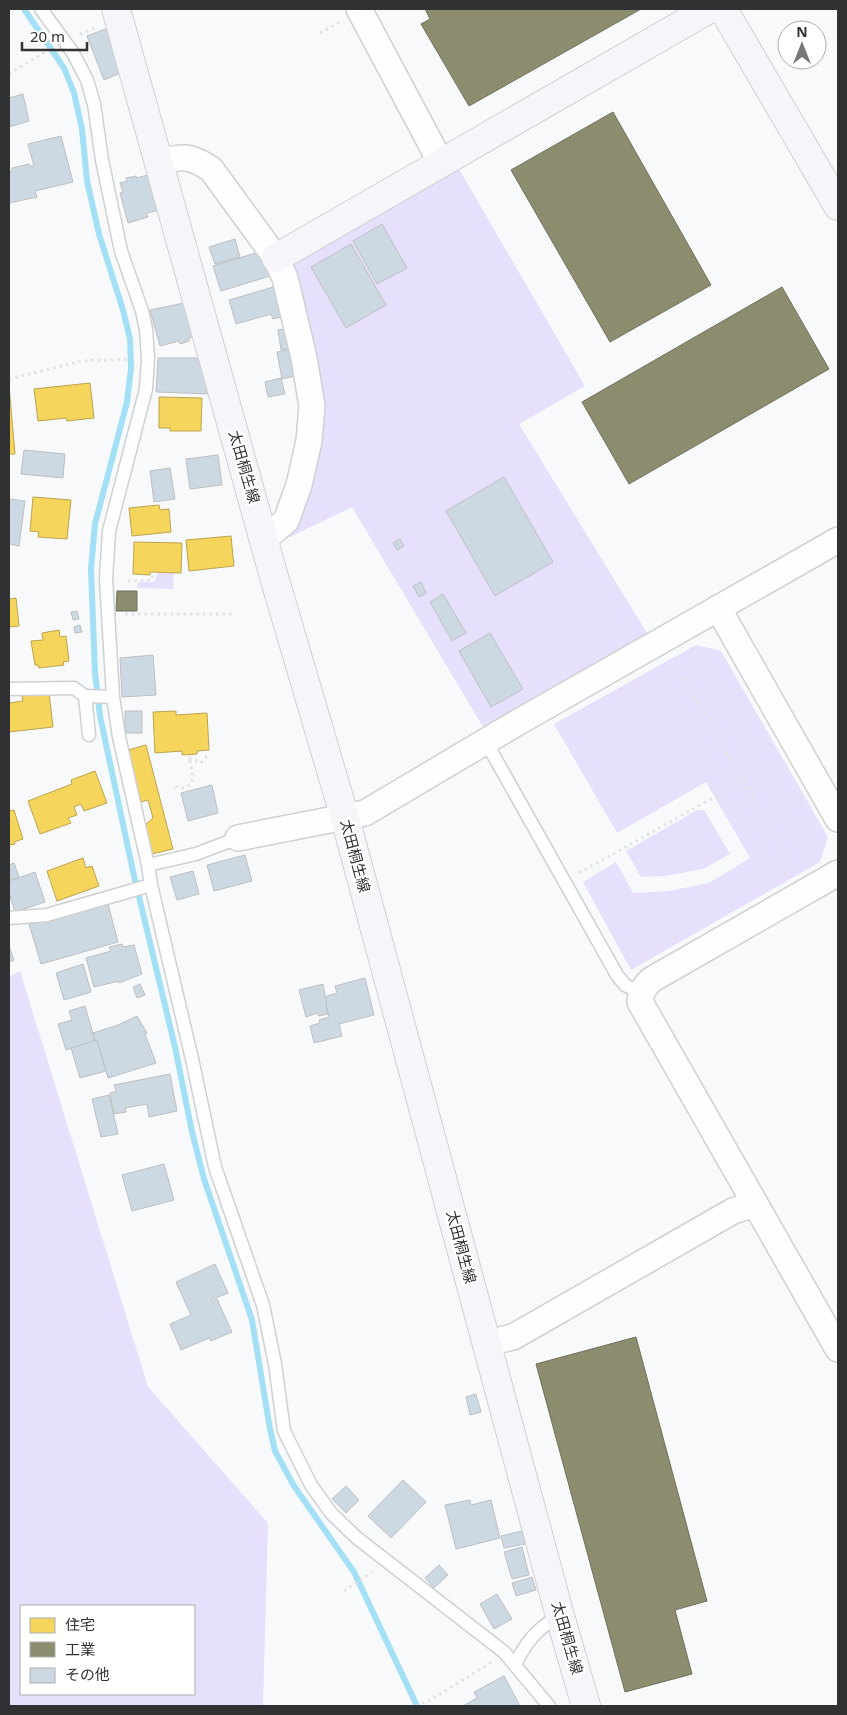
<svg xmlns="http://www.w3.org/2000/svg" width="847" height="1715" viewBox="0 0 847 1715" font-family="'Noto Sans','Noto Sans JP',sans-serif">
<rect width="100%" height="100%" fill="#f7f9fb"/>
<g fill="#e6e0fd" fill-rule="evenodd">
<path d="M459,169L585,386L519,424L650,638L486,732L352,507L290,537L288,532L313,468L290,271L299,258Z"/>
<path d="M157,573H174L173,589L137,588L138,582H154Z"/>
<path d="M696,645L721,651L828,837L820,862L631,970L583,882L616,862L633,893L669,891L709,883L750,858L706,782L617,833L554,724Z"/>
<path d="M697,810H704L730,854L703,869L665,876L641,877L626,851Z"/>
<path d="M20,971L148,1387L268,1523L263,1706H9V977ZM194,1606V1694H21V1606Z"/>
</g>
<g fill="#f6d55c" stroke="#bba44f">
<path d="M90,383L94,418L67,421L66,418L38,421L34,389Z"/>
<path d="M9,385L15,454H9Z"/>
<path d="M159,397L202,398L201,431H170V428H159Z"/>
<path d="M33,497L71,500L67,539L38,537L39,532L30,531Z"/>
<path d="M159,505L160,510L169,509L171,532L132,536L129,508Z"/>
<path d="M231,536L234,566L189,571L186,540Z"/>
<path d="M134,542L182,543L181,573L150,572V575L133,574Z"/>
<path d="M16,598L19,626L9,627V599Z"/>
<path d="M59,630L60,637L66,636L69,661L63,662L64,665L39,668L38,665H35L31,641L43,640L42,633Z"/>
<path d="M49,693L53,727L9,732V703L23,701L22,696Z"/>
<path d="M176,711V715L207,713L209,750L197,751V754L182,755V751L155,753L153,712Z"/>
<path d="M146,745L173,849L152,854L145,825L153,818L148,800L141,802L128,750Z"/>
<path d="M95,771L107,803L84,811L81,804L74,807L77,815L68,818L71,823L40,834L28,801L72,784L71,780Z"/>
<path d="M14,810L23,839L14,842L15,844L9,845V811Z"/>
<path d="M83,858L86,868L92,866L99,886L57,901L47,871Z"/>
</g>
<g fill="#8c8c6e" stroke="#70715c">
<path d="M425,9H641L469,106L421,24L430,19Z"/>
<path d="M613,112L711,285L610,342L511,170Z"/>
<path d="M782,287L829,369L629,484L582,402Z"/>
<path d="M117,591H137V611H116Z"/>
<path d="M636,1337L707,1601L675,1610L692,1674L625,1692L536,1364Z"/>
</g>
<g fill="none" stroke-linecap="round" stroke-linejoin="round">
<path stroke="#a3e0f6" stroke-width="6" d="M24,9L64,68L74,93L82,129L87,181L99,234L123,310L130,339L131,368L127,402L95,524L91,569L95,673L100,716L134,876L175,1047L192,1132L204,1179L252,1320L270,1429L275,1451L294,1486L354,1572L417,1706"/>
</g>
<g fill="#ccd9e3" stroke="#bdbfc1">
<path d="M108,28L125,71L104,80L87,36Z"/>
<path d="M23,94L29,121L9,127V98Z"/>
<path d="M61,136L73,182L35,191L37,197L9,203V172L12,171V168L29,164L30,166H34L28,144Z"/>
<path d="M154,173L162,205L156,206L157,211L146,213L148,217L128,223L120,193L123,192L120,183L127,181L126,178L136,176L137,178Z"/>
<path d="M382,224L407,268L377,284L353,241Z"/>
<path d="M235,239L240,257L215,264L209,247Z"/>
<path d="M351,244L386,305L346,328L311,267Z"/>
<path d="M262,251L270,276L221,291L213,266Z"/>
<path d="M280,285L289,315L273,319L271,314L236,324L229,300Z"/>
<path d="M189,302L198,336L189,338V341L180,344L179,341L160,346L150,310Z"/>
<path d="M294,327L297,347L281,350L278,330Z"/>
<path d="M294,349L300,375L282,379L277,352Z"/>
<path d="M158,358H203V375L207,373L211,394L156,392Z"/>
<path d="M281,378L285,394L268,397L265,382Z"/>
<path d="M24,450L65,454L63,478L21,474Z"/>
<path d="M218,455L222,485L190,489L186,459Z"/>
<path d="M170,468L175,499L154,502L150,471Z"/>
<path d="M504,477L553,562L495,596L446,511Z"/>
<path d="M9,499L25,501L19,546L9,544Z"/>
<path d="M400,539L404,546L397,550L393,543Z"/>
<path d="M421,582L426,593L419,597L413,586Z"/>
<path d="M443,594L466,633L452,641L430,602Z"/>
<path d="M77,611L79,619L73,620L71,612Z"/>
<path d="M80,625L82,632L75,633L74,627Z"/>
<path d="M490,633L523,689L491,707L459,651Z"/>
<path d="M153,655L156,695L122,697L120,658Z"/>
<rect x="125" y="711" width="17" height="22"/>
<path d="M212,785L218,813L188,821L181,793Z"/>
<path d="M245,855L252,881L214,891L207,865Z"/>
<path d="M14,863L19,877L9,881V865Z"/>
<path d="M193,871L199,894L177,900L170,877Z"/>
<path d="M35,872L45,902L15,912L9,893V881Z"/>
<path d="M108,904L118,942L41,964L29,924Z"/>
<path d="M122,944L123,947L134,945L142,974L119,983V981L94,987L86,958L111,951L109,947Z"/>
<path d="M9,946L14,960L9,962Z"/>
<path d="M83,964L91,992L64,1000L56,973Z"/>
<path d="M365,978L374,1015L339,1024L342,1036L314,1043L310,1026L320,1023L319,1020L329,1017L324,997L337,993L335,986Z"/>
<path d="M140,984L145,995L137,998L133,987Z"/>
<path d="M323,984L328,1014L319,1016L318,1013L306,1017L299,990Z"/>
<path d="M85,1006L95,1041L66,1050L58,1024L72,1020L69,1011Z"/>
<path d="M137,1016L147,1033L145,1034L156,1063L108,1078L97,1040L95,1041L93,1033L118,1025Z"/>
<path d="M97,1040L106,1071L80,1078L71,1048Z"/>
<path d="M170,1074L177,1111L149,1117L147,1104L125,1108L126,1112L114,1114L110,1093L116,1091L114,1085Z"/>
<path d="M109,1095L118,1134L101,1137L92,1099Z"/>
<path d="M164,1164L174,1200L132,1211L122,1175Z"/>
<path d="M215,1264L228,1293L211,1300L212,1302L217,1299L232,1332L211,1341L209,1338L181,1350L170,1324L191,1315L176,1282Z"/>
<path d="M476,1394L481,1412L470,1415L466,1397Z"/>
<path d="M403,1480L426,1502L391,1538L368,1516Z"/>
<path d="M346,1486L359,1500L346,1513L332,1499Z"/>
<path d="M470,1500L471,1505L491,1500L500,1538L456,1549L445,1505Z"/>
<path d="M522,1531L525,1544L504,1548L501,1536Z"/>
<path d="M522,1547L529,1575L512,1579L504,1552Z"/>
<path d="M439,1565L448,1575L434,1588L425,1578Z"/>
<path d="M532,1577L536,1590L516,1596L512,1583Z"/>
<path d="M497,1594L512,1619L494,1629L480,1604Z"/>
<path d="M504,1676L520,1706H463L477,1698L474,1692Z"/>
</g>
<g fill="none" stroke-linecap="round" stroke-linejoin="round">
<defs>
<g id="lane">
<path d="M41,9L73,53L87,80L94,104L102,160L121,251L142,311L146,329L148,358L146,389L109,531L106,579L113,697L119,737L148,865L151,885L192,1059L215,1167L263,1305L275,1364L284,1431L311,1485L331,1513L357,1538L504,1652L549,1706"/>
<path d="M9,689L74,688L85,696L89,735"/>
<path d="M85,696L113,697"/>
<path d="M486,742L617,975L625,985L641,993"/>
<path d="M148,865L196,854L238,838"/>
<path d="M9,918L47,915L151,885"/>
<path d="M515,1665C525,1643 538,1627 560,1616"/>
</g>
<g id="street">
<path d="M359,9L441,163"/>
<path d="M159,162C183,156 189,155 211,169L276,258L285,278L304,358L312,406L309,441L299,485L286,521L264,539"/>
<path d="M718,608L838,819"/>
<path d="M238,838L365,813L515,724L838,540"/>
<path d="M838,873L651,980C644,987 641,992 640,1002L838,1349"/>
<path d="M487,1343L513,1337L733,1211L755,1204"/>
</g>
<g id="secondary">
<path d="M116,9L274,577L345,818L560,1616L586,1706"/>
<path d="M723,9L838,206"/>
<path d="M276,258L709,9"/>
</g>
</defs>
<use href="#lane" stroke="#ced0d1" stroke-width="15"/>
<use href="#street" stroke="#ced0d1" stroke-width="28"/>
<use href="#secondary" stroke="#ced0d1" stroke-width="30"/>
<g stroke="#e2e2e2" stroke-width="3" stroke-dasharray="2.5 4" stroke-linecap="butt">
<path d="M320,33L342,21"/>
<path d="M80,34L97,27"/>
<path d="M9,74L50,49"/>
<path d="M9,379L82,361L131,359"/>
<path d="M128,581L152,580L153,572"/>
<path d="M125,614H235"/>
<path d="M685,679L795,872"/>
<path d="M189,758L201,763L206,757L211,755"/>
<path d="M175,787L183,788L191,784L193,778L189,755"/>
<path d="M579,873L743,781"/>
<path d="M344,1591L372,1572"/>
<path d="M416,1706L432,1699L492,1662"/>
</g>
<use href="#lane" stroke="#fefefe" stroke-width="12"/>
<use href="#street" stroke="#fefefe" stroke-width="25"/>
<use href="#secondary" stroke="#f6f6fa" stroke-width="28"/>
</g>
<g text-anchor="middle" stroke-width="5" stroke-linejoin="round" paint-order="stroke">
<g font-size="15" fill="#303132" stroke="#fff">
<text transform="translate(244 467) rotate(74)" y="5">太田桐生線</text>
<text transform="translate(355 856) rotate(75)" y="5">太田桐生線</text>
<text transform="translate(461 1247) rotate(75)" y="5">太田桐生線</text>
<text transform="translate(567 1638) rotate(74)" y="5">太田桐生線</text>
</g>
</g>
<rect width="847" height="1715" fill="none" stroke="#303132" stroke-width="20"/>
<rect x="20" y="1605" width="175" height="90" fill="#ffffff" stroke="#acadad"/>
<rect x="30" y="1618" width="25" height="15" fill="#f6d55c" stroke="#acadad"/>
<text x="65" y="1630" font-size="15" fill="#303132">住宅</text>
<rect x="30" y="1642" width="25" height="15" fill="#8c8c6e" stroke="#acadad"/>
<text x="65" y="1655" font-size="15" fill="#303132">工業</text>
<rect x="30" y="1668" width="25" height="15" fill="#ccd9e3" stroke="#acadad"/>
<text x="65" y="1680" font-size="15" fill="#303132">その他</text>
<g transform="translate(802 45)"><circle r="24" fill="#ffffff" stroke="#acadad"/>
<path d="M0-4L9 19L0 12L-9 19Z" fill="#767778"/>
<text y="-8" font-size="14" font-weight="bold" text-anchor="middle" fill="#303132">N</text>
</g>
<path d="M22 42v8h65v-8" fill="none" stroke="#303132" stroke-width="2.5"/>
<text x="30" y="42" font-size="15" fill="#303132" stroke="#ffffff" stroke-width="4" paint-order="stroke">20 m</text>
</svg>
